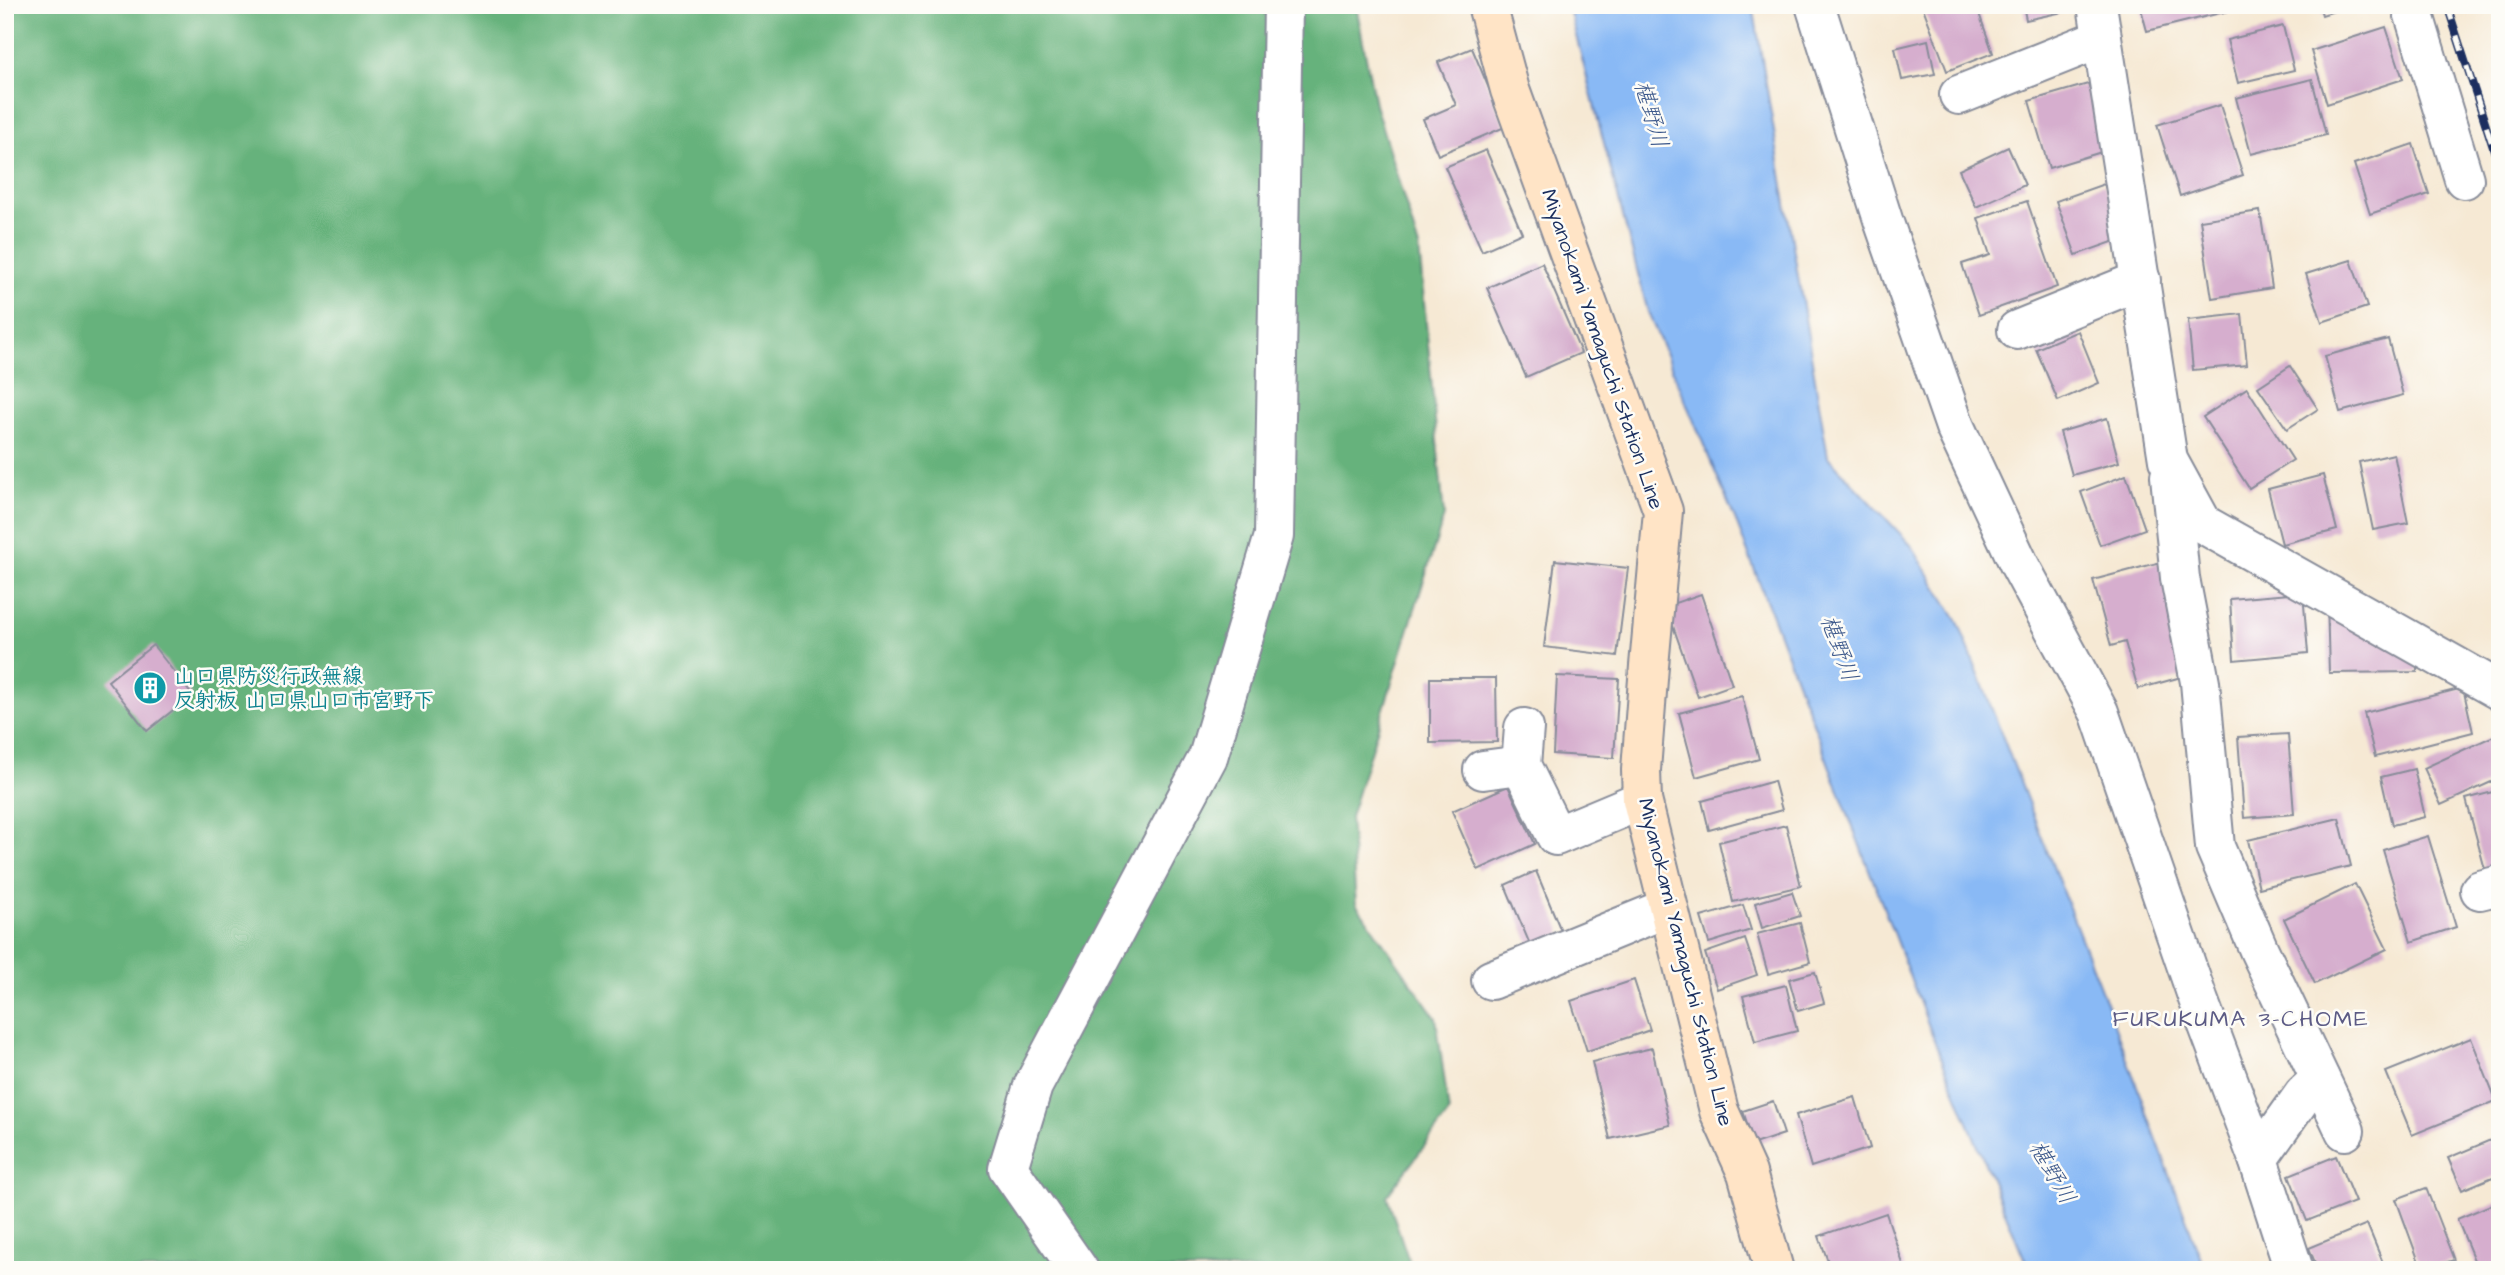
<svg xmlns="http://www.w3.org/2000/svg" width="2505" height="1275" viewBox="0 0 2505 1275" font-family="'Architects Daughter','Klee One',sans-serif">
<rect width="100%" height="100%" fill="#fdfcf7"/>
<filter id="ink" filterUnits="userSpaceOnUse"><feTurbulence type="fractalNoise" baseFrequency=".0143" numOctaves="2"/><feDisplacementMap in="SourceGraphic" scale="14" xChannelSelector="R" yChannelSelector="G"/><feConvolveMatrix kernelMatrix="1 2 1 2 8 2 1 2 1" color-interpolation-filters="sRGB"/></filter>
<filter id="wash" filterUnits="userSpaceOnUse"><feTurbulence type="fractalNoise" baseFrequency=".00686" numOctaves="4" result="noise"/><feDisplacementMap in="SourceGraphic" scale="28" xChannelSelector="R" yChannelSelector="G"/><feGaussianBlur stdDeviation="1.57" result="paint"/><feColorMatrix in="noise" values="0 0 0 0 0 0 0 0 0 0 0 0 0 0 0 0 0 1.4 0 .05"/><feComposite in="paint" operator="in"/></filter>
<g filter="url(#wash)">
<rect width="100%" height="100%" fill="#f6e9d4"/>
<path fill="#66b27c" stroke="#40706d" stroke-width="2" d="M5,5H1356L1375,104L1419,248L1444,516L1350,817L1356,904L1436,1018L1449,1113L1387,1196L1412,1270H5Z"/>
<path fill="#89b9f5" stroke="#5274aa" stroke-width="2" d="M1568,5H1753L1828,457L1911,545L1958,622L2107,1005L2205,1270H2029L1936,1045L1737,524L1648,312Z"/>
<g id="blocks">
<g fill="#d6aece">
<path d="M1922,5H1976L1993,53L1947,71Z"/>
<path d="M2023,5H2080L2081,8L2026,20Z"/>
<path d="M2140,5H2249V6L2147,31Z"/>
<path d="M2319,5H2350V6L2322,15Z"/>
<path d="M2283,26L2294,70L2238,83L2227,40Z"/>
<path d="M2386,27L2403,79L2327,104L2311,51Z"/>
<path d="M1928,40L1935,74L1902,80L1895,48Z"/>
<path d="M1472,48L1505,127L1438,155L1423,119L1456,105L1438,62Z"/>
<path d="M2312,79L2326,135L2251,154L2236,98Z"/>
<path d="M2088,84L2108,150L2049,168L2029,101Z"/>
<path d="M2220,105L2243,175L2180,196L2157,125Z"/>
<path d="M2413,144L2429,194L2370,214L2354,164Z"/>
<path d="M2008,147L2025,185L1976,207L1959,170Z"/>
<path d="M1486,150L1522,233L1482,251L1445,167Z"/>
<path d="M2104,184L2124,238L2076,255L2056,201Z"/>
<path d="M2027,201L2057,287L1979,315L1962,264L1990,255L1978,218Z"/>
<path d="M2260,211L2272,288L2212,298L2200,220Z"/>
<path d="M2351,260L2367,307L2322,322L2306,274Z"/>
<path d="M1542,263L1581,353L1526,377L1487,288Z"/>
<path d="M2242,314L2247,365L2193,370L2188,320Z"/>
<path d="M2078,331L2099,383L2058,401L2036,349Z"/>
<path d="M2388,339L2403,395L2340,412L2325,356Z"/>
<path d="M2290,366L2318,409L2287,429L2258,387Z"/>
<path d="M2247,388L2293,460L2249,488L2203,417Z"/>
<path d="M2107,418L2119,462L2072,475L2060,432Z"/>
<path d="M2394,454L2408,523L2373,530L2359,462Z"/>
<path d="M2126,475L2145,529L2100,545L2081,492Z"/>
<path d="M2323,475L2337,530L2282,544L2268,489Z"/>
<path d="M1555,560L1628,568L1617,656L1544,647Z"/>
<path d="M2161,562L2192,674L2138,689L2125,642L2111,646L2093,580Z"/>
<path d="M2303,593L2308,653L2234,660L2230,599Z"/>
<path d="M1701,594L1732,685L1698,697L1666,606Z"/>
<path d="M2327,599L2417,649V672L2329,673Z"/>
<path d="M153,645L192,695L147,731L108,681Z"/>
<path d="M1557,676L1619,679L1614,758L1553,754Z"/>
<path d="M1430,678H1496L1497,742L1430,743Z"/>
<path d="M2463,688L2473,732L2375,757L2364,713Z"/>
<path d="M1742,696L1759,759L1696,777L1679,713Z"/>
<path d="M2500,733V778L2441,805L2424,768Z"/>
<path d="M2288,734L2294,814L2244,818L2238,737Z"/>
<path d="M2414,769L2425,817L2392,825L2381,777Z"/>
<path d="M1774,781L1782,810L1709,830L1702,801Z"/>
<path d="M1508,786L1535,844L1478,870L1452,811Z"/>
<path d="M2500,790V870L2486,873L2466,799Z"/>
<path d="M2339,818L2351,866L2259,888L2248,840Z"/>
<path d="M1786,825L1801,886L1733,902L1719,842Z"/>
<path d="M2428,836L2456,927L2411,942L2383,850Z"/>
<path d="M1536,871L1562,933L1531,947L1505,885Z"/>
<path d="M2355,884L2387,949L2315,984L2284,919Z"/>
<path d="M1792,892L1800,916L1762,928L1755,903Z"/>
<path d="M1743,905L1751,930L1709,943L1701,917Z"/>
<path d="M1800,923L1810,962L1768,974L1757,934Z"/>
<path d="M1745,939L1757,975L1717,989L1705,953Z"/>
<path d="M1815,972L1824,1003L1798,1011L1789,979Z"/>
<path d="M1634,980L1650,1030L1587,1051L1571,1001Z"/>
<path d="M1786,985L1797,1031L1755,1042L1743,996Z"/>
<path d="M2471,1038L2496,1101L2412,1135L2386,1072Z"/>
<path d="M1652,1048L1670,1125L1610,1139L1592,1062Z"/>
<path d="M1855,1097L1870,1148L1811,1167L1796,1115Z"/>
<path d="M1773,1101L1784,1134L1754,1144L1743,1111Z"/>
<path d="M2500,1136V1174L2462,1190L2448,1158Z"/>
<path d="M2336,1156L2355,1202L2307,1221L2289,1175Z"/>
<path d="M2426,1188L2454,1260L2422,1270L2396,1199Z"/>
<path d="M2500,1201V1267L2478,1270L2457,1219Z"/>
<path d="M1886,1213L1905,1270H1831L1819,1236Z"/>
<path d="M2367,1224L2386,1270H2318L2309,1248Z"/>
</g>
</g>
</g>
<g filter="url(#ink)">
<use href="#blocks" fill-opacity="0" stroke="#888c99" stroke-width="2"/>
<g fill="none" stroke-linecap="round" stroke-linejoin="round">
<defs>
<g id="street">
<path d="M1815,5L1884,223L1955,427L2019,564L2099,712L2198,999L2258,1159L2294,1270"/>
<path d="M2097,5L2168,460L2203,524L2500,691"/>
<path d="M2411,5L2464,179"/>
<path d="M1959,95L2102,38"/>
<path d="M2017,330L2141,280"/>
<path d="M2170,476L2180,578L2200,682L2215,847L2259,950L2345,1131"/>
<path d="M1524,728L1521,765L1556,836L1642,800"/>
<path d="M1483,770L1521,765"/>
<path d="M2480,890L2500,885"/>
<path d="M1491,980L1667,908"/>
<path d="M2258,1159L2304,1094L2320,1079"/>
<path d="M1079,1270L1008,1168L1033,1086L1208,757L1274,536L1283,5"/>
</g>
<path id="secondary" d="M1487,5L1510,90L1663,511L1649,666L1641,770L1642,800L1719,1111L1747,1173L1774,1270"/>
</defs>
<use href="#street" stroke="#888c99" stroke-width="42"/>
<use href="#secondary" stroke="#888c99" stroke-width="42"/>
<use href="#street" stroke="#fff" stroke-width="38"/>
<use href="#secondary" stroke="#ffe4c6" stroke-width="38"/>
<defs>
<path id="rail" d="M2447,5L2500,169"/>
</defs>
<use href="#rail" stroke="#1b2f5e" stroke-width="8"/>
<use href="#rail" stroke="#fdfcf7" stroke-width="5" stroke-dasharray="16" stroke-linecap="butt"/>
</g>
</g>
<defs>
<symbol id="building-disc" viewBox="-11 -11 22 22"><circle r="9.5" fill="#0f9aa8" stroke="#fdfcf7"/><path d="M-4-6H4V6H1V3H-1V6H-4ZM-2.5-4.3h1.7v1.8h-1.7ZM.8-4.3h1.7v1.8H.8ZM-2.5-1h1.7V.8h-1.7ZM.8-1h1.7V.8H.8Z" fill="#fff"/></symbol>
</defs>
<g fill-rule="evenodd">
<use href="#building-disc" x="131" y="669" width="38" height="38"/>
</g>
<g text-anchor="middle" stroke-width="5" stroke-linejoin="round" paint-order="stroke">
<g font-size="21" fill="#1b2f5e" stroke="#fdfcf7">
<text transform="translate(1603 349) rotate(71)" y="7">Miyanokami Yamaguchi Station Line</text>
<text transform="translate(1686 962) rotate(76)" y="7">Miyanokami Yamaguchi Station Line</text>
</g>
<g font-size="21" font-weight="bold" fill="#0d838f" stroke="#fdfcf7" text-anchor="start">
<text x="174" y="683">山口県防災行政無線<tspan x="174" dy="24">反射板 山口県山口市宮野下</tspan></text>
</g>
<g font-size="23" font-style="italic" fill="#3c588b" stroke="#fdfcf7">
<text transform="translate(1652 114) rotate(74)" y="8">椹野川</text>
<text transform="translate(1840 648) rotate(70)" y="8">椹野川</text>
<text transform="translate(2053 1172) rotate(60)" y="8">椹野川</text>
</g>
<g font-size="23" letter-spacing="2" fill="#5c5b85" stroke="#fdfcf7">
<text x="2241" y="1026">FURUKUMA 3-CHOME</text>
</g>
</g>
<rect width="2505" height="1275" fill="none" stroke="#fdfcf7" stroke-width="28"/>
</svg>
